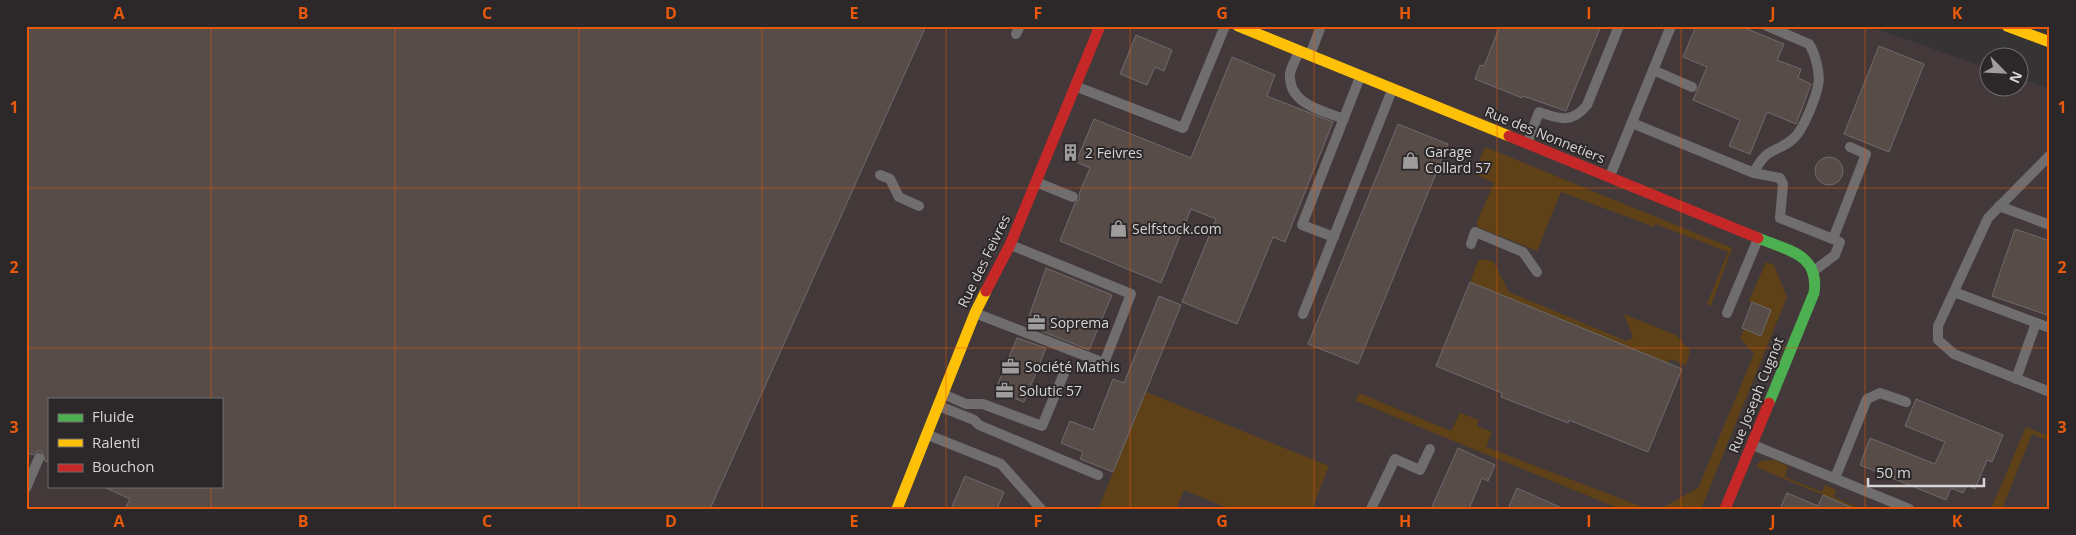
<svg xmlns="http://www.w3.org/2000/svg" width="2076" height="535" viewBox="0 0 2076 535" font-family="'Open Sans',sans-serif">
<rect width="100%" height="100%" fill="#353334"/>
<path fill="#43393a" fill-rule="evenodd" d="M26,26H1868L1988,68V88H2018L2019,78L2050,89V509H26ZM49,399H221V486H49Z"/>
<g fill="#5e4117">
<path d="M1485,147L1732,248L1711,306L1707,304L1728,252L1655,224L1654,227L1561,192L1537,251L1478,227L1477,222L1494,183L1474,174Z"/>
<path d="M1482,259L1493,261L1509,292L1626,341L1633,338L1624,314L1676,335L1690,351L1686,365L1670,359L1668,363L1470,282L1478,261Z"/>
<path d="M1766,262L1774,265L1787,297L1701,509H1660L1698,488L1754,354L1740,338L1744,329L1761,336L1771,311L1749,301Z"/>
<path d="M1146,392L1329,466L1312,509H1230L1184,490L1176,509H1104L1099,507Z"/>
<path d="M1359,393L1451,431L1460,413L1479,420L1477,426L1492,432L1486,447L1648,509H1620L1356,401Z"/>
<path d="M2026,427L2050,437V441L2032,434L2002,509H1991Z"/>
<path d="M1775,460L1788,466L1785,477L1822,492L1825,485L1836,490L1834,497L1862,509H1857L1756,467L1760,461Z"/>
</g>
<g fill="#584c49" stroke="#6d6b6b">
<path d="M26,26H926L710,509H125L130,499L102,486H221V399H49V462L45,461L42,452L38,451L33,455L26,452Z"/>
<path d="M1500,26H1601L1566,111L1523,96L1522,98L1475,79L1480,65L1484,66Z"/>
<path d="M1696,26H1740L1784,44L1777,60L1801,69L1798,78L1811,84L1796,124L1767,112L1750,154L1729,146L1740,120L1693,100L1707,67L1683,57Z"/>
<path d="M1136,35L1172,50L1164,71L1155,67L1147,85L1120,74Z"/>
<path d="M1879,46L1924,64L1889,152L1844,134Z"/>
<path d="M1232,57L1275,75L1267,96L1333,122L1285,242L1273,237L1237,324L1182,302L1216,219L1191,209L1161,283L1060,241L1075,203L1080,199L1079,194L1090,168L1076,162L1094,119L1191,158Z"/>
<path d="M1398,124L1448,144L1358,364L1308,344Z"/>
<circle cx="1829" cy="171" r="14"/>
<path d="M2015,229L2050,241V316L1992,296Z"/>
<path d="M1046,268L1112,295L1089,350L1026,325Z"/>
<path d="M1470,282L1682,369L1648,452L1569,420L1568,423L1501,397L1502,393L1436,366Z"/>
<path d="M1159,296L1181,305L1113,472L1080,459L1083,452L1061,443L1070,421L1093,430L1113,379L1124,383Z"/>
<path d="M1752,302L1771,310L1761,336L1742,328Z"/>
<path d="M1017,338L1046,348L1024,402L995,391Z"/>
<path d="M1916,399L2003,435L1992,462L1987,460L1975,489L1967,485L1963,493L1951,488L1946,500L1860,465L1870,438L1935,464L1945,442L1905,426Z"/>
<path d="M1458,448L1495,465L1488,481L1482,478L1469,509H1431Z"/>
<path d="M965,476L1004,492L997,509H951Z"/>
<path d="M1517,488L1564,509H1508Z"/>
<path d="M1787,493L1818,506L1823,495L1855,509H1780Z"/>
</g>
<g fill="none" stroke-linecap="round" stroke-linejoin="round">
<g stroke="#6f6d6d" stroke-width="10">
<path d="M1016,34L1020,26"/>
<path d="M1299,52C1296,59 1291,67 1290,74C1288,104 1323,111 1344,119"/>
<path d="M1310,55L1321,26"/>
<path d="M1653,70L1692,87"/>
<path d="M1075,86L1183,128L1225,26"/>
<path d="M1632,123L1754,173C1766,146 1778,153 1794,138C1803,130 1816,98 1818,85C1821,75 1815,53 1809,44L1767,26"/>
<path d="M1527,144L1539,112C1559,119 1572,124 1587,105L1619,26"/>
<path d="M2050,155L1988,218L1938,326V340L1954,354L2050,392"/>
<path d="M1754,173L1780,178L1783,184L1780,218L1833,239L1866,154L1850,147"/>
<path d="M880,175L890,179L899,197L919,206"/>
<path d="M1610,176L1671,26"/>
<path d="M1036,182L1073,197"/>
<path d="M1999,206L2050,225"/>
<path d="M1334,237L1302,225L1360,77"/>
<path d="M1471,244L1475,232L1523,252L1537,272"/>
<path d="M1815,270L1835,255L1840,242L1833,239"/>
<path d="M1954,292L2050,328"/>
<path d="M975,313L1104,363L1131,294L1011,245"/>
<path d="M1727,313L1758,239"/>
<path d="M1303,314L1392,90"/>
<path d="M2016,379L2036,323"/>
<path d="M943,394L966,404H983L1042,426L1065,371"/>
<path d="M939,406L974,420L979,425L1098,475"/>
<path d="M928,435L1001,464L1041,509"/>
<path d="M1753,445L1909,509"/>
<path d="M1835,478L1867,399L1880,393L1906,402"/>
<path d="M26,488L39,458"/>
<path d="M1371,509L1395,459L1420,470L1430,449"/>
</g>
<path stroke="#4caf50" stroke-width="11" d="M1758,238C1787,250 1820,254 1814,293L1769,403"/>
<g stroke="#ffc107" stroke-width="11">
<path d="M1238,26L1509,136"/>
<path d="M2007,26L2050,42"/>
<path d="M897,509L975,313L986,291"/>
</g>
<g stroke="#c62828" stroke-width="11">
<path d="M1509,136L1758,238"/>
<path d="M986,291L1010,245L1100,26"/>
<path d="M1725,509L1769,403"/>
</g>
</g>
<path fill="none" stroke="#e8590c" stroke-width="1" stroke-opacity="0.55" d="M211,26V399M395,26V509M579,26V509M762,26V509M946,26V509M1130,26V509M1314,26V509M1497,26V509M1681,26V509M1865,26V509M26,188H2050M26,348H2050M211,486V509"/>
<defs>
<symbol id="building-bare" viewBox="-9 -9 18 18"><path d="M-4-6H4V6H1V3H-1V6H-4ZM-2.5-4.3h1.7v1.8h-1.7ZM.8-4.3h1.7v1.8H.8ZM-2.5-1h1.7V.8h-1.7ZM.8-1h1.7V.8H.8Z" fill="#9e9c9c" stroke="#2c2829" stroke-width="2.5" paint-order="stroke"/></symbol>
<symbol id="shop-bare" viewBox="-9 -9 18 18"><path d="M-5-2.5h2.3a2.7 3.5 0 0 1 5.4 0H5L5.5 6h-11ZM-1.5-2.5h3a1.5 2.3 0 0 0-3 0Z" fill="#9e9c9c" stroke="#2c2829" stroke-width="2.5" paint-order="stroke"/></symbol>
<symbol id="office-bare" viewBox="-9 -9 18 18"><path d="M-6-3h4V-5.5h4V-3h4V5H-6ZM-1-4.5V-3h2v-1.5ZM-6 0V1H6V0Z" fill="#9e9c9c" stroke="#2c2829" stroke-width="2.5" paint-order="stroke"/></symbol>
</defs>
<g fill-rule="evenodd">
<use href="#building-bare" x="1058" y="140" width="25" height="25"/>
<use href="#shop-bare" x="1398" y="148" width="25" height="25"/>
<use href="#shop-bare" x="1106" y="216" width="25" height="25"/>
<use href="#office-bare" x="1024" y="310" width="25" height="25"/>
<use href="#office-bare" x="998" y="354" width="25" height="25"/>
<use href="#office-bare" x="992" y="378" width="25" height="25"/>
</g>
<g text-anchor="middle" stroke-width="4" stroke-linejoin="round" paint-order="stroke">
<g font-size="14" fill="#d6d4d4" stroke="#2c2829">
<text transform="translate(1545 135) rotate(22)" y="5">Rue des Nonnetiers</text>
<text transform="translate(984 261) rotate(-64)" y="5">Rue des Feivres</text>
<text transform="translate(1756 395) rotate(-68)" y="5">Rue Joseph Cugnot</text>
</g>
<g font-size="14" fill="#d6d4d4" stroke="#2c2829" text-anchor="start">
<text x="1425" y="157">Garage<tspan x="1425" dy="16">Collard 57</tspan></text>
<text x="1085" y="158">2 Feivres</text>
<text x="1132" y="234">Selfstock.com</text>
<text x="1050" y="328">Soprema</text>
<text x="1025" y="372">Société Mathis</text>
<text x="1019" y="396">Solutic 57</text>
</g>
</g>
<rect width="2076" height="535" fill="none" stroke="#2c2829" stroke-width="55"/>
<rect x="48" y="398" width="175" height="90" fill="#2c2829" stroke="#706d6d"/>
<rect x="58" y="414" width="25" height="8" fill="#4caf50" stroke="#706d6d"/>
<text x="92" y="422" font-size="15" fill="#d6d4d4">Fluide</text>
<rect x="58" y="439" width="25" height="8" fill="#ffc107" stroke="#706d6d"/>
<text x="92" y="448" font-size="15" fill="#d6d4d4">Ralenti</text>
<rect x="58" y="464" width="25" height="8" fill="#c62828" stroke="#706d6d"/>
<text x="92" y="472" font-size="15" fill="#d6d4d4">Bouchon</text>
<g transform="translate(2004 72) rotate(114)"><circle r="24" fill="#2c2829" stroke="#706d6d"/>
<path d="M0-4L9 19L0 12L-9 19Z" fill="#9e9c9c"/>
<text y="-8" font-size="14" font-weight="bold" text-anchor="middle" fill="#d6d4d4">N</text>
</g>
<path d="M1868 478v8h116v-8" fill="none" stroke="#d6d4d4" stroke-width="2.5"/>
<text x="1876" y="478" font-size="15" fill="#d6d4d4" stroke="#2c2829" stroke-width="4" paint-order="stroke">50 m</text>
<rect x="28" y="28" width="2020" height="480" fill="none" stroke="#e8590c" stroke-width="2"/>
<g font-size="16" text-anchor="middle" font-weight="bold" fill="#e8590c">
<text x="119" y="19">A</text>
<text x="303" y="19">B</text>
<text x="487" y="19">C</text>
<text x="671" y="19">D</text>
<text x="854" y="19">E</text>
<text x="1038" y="19">F</text>
<text x="1222" y="19">G</text>
<text x="1405" y="19">H</text>
<text x="1589" y="19">I</text>
<text x="1773" y="19">J</text>
<text x="1957" y="19">K</text>
<text x="14" y="113">1</text>
<text x="2062" y="113">1</text>
<text x="14" y="273">2</text>
<text x="2062" y="273">2</text>
<text x="14" y="433">3</text>
<text x="2062" y="433">3</text>
<text x="119" y="527">A</text>
<text x="303" y="527">B</text>
<text x="487" y="527">C</text>
<text x="671" y="527">D</text>
<text x="854" y="527">E</text>
<text x="1038" y="527">F</text>
<text x="1222" y="527">G</text>
<text x="1405" y="527">H</text>
<text x="1589" y="527">I</text>
<text x="1773" y="527">J</text>
<text x="1957" y="527">K</text>
</g>
</svg>
